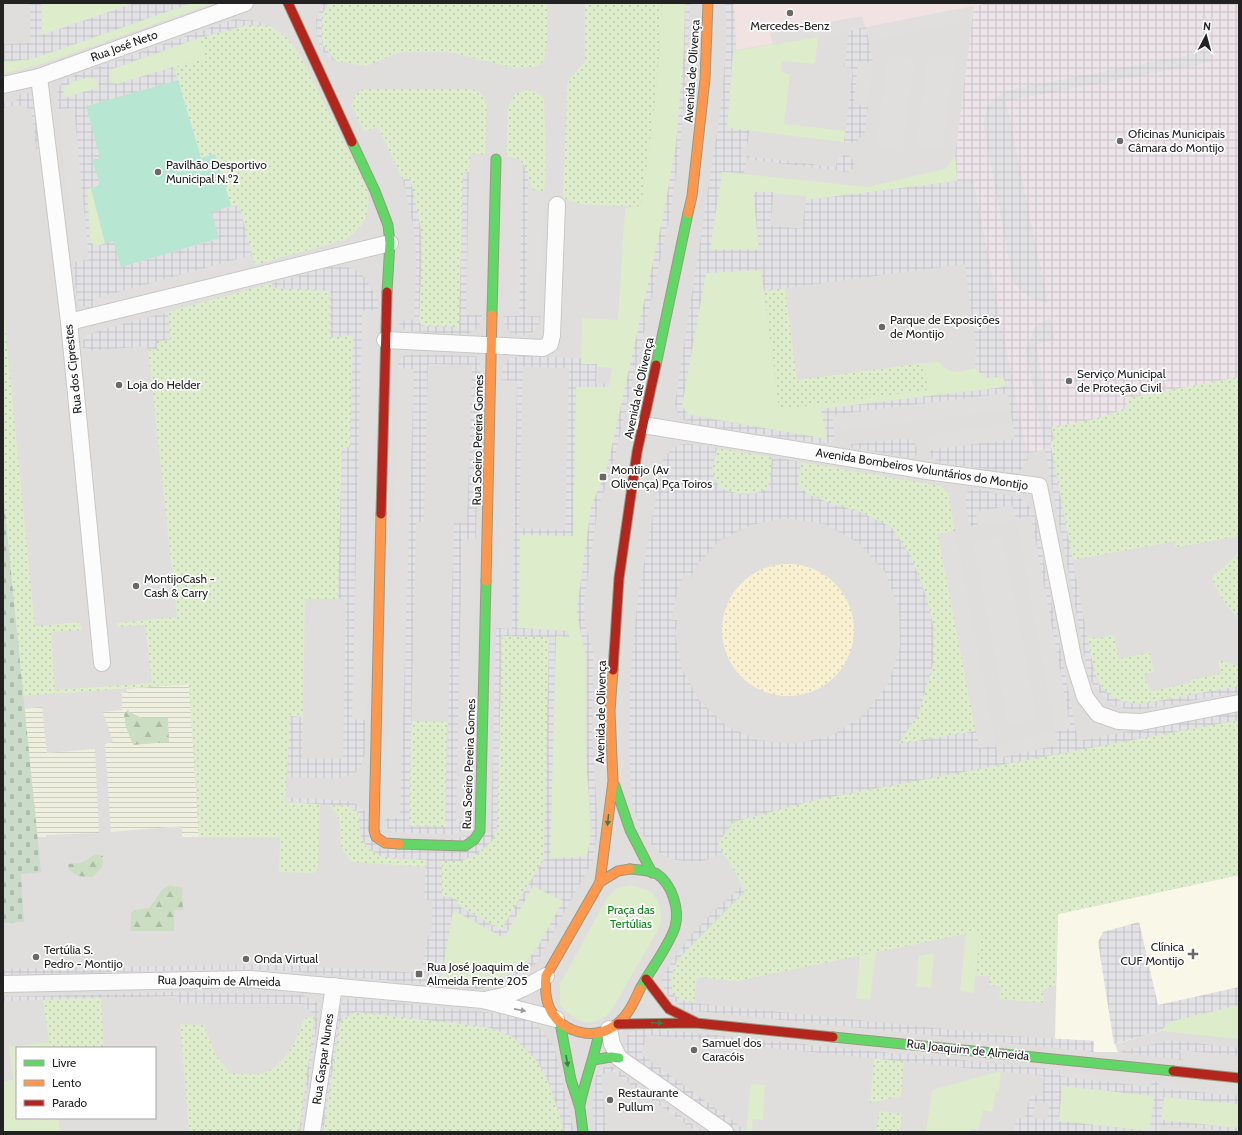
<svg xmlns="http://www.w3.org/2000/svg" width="1242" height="1135" viewBox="0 0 1242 1135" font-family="Cabin,sans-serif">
<defs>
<pattern id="industrial-grid" width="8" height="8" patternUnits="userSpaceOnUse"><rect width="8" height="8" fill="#ede4e9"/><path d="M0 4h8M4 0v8" fill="none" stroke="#cbc3c8"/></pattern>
<pattern id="farmland-rules" width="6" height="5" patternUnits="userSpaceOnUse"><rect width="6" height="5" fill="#efefdf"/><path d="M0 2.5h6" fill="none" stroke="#cdcdbf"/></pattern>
<pattern id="grass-dots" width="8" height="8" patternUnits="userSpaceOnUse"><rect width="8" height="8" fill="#ddeccb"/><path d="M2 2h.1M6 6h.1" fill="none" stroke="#bdcaae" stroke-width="1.8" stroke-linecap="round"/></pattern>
<pattern id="forest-firs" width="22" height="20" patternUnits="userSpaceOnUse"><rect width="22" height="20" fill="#cbdec1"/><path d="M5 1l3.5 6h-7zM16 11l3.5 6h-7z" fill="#aebea6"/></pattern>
<pattern id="sand-dots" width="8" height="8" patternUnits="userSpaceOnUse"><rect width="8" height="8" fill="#f8f0d0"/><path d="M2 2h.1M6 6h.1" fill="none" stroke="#d4ceb2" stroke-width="1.8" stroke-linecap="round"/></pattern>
<pattern id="cemetery-stones" width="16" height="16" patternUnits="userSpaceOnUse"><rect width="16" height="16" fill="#cadbca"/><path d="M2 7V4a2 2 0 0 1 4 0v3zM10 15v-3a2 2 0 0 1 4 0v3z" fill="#adbcad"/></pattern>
<pattern id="plaza-grid" width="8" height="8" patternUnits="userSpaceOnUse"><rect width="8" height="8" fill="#e2e1e5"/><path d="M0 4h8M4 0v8" fill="none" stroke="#c2c1c4"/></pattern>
</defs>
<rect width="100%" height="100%" fill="#f0eeeb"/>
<path fill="#dfdedc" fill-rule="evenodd" d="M3,3H1239V1132H3ZM17,1048H155V1118H17Z"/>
<path fill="#f1e3e1" d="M734,3H989L865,28L736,50Z"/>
<path fill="url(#industrial-grid)" d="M989,3H1239V398L1027,454L973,179L957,181L955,156L974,6Z"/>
<path fill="#f8f7e8" d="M1239,875V1005L1169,1022L1161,1031L1115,1044L1118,1052H1094V1041L1055,1039L1058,914Z"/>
<g fill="url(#farmland-rules)" fill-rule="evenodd">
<path d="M189,684L199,837H182V826L111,832L105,744L113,742L103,712L122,710V693H127V689ZM128,709V712L142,718H168L133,745Z"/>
<path d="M42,707L47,753L95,749L99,833L46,835V837H37L24,709Z"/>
</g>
<g fill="url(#grass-dots)">
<path d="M328,3H547V43L544,60L536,67L514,68L449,52H401L366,66L336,61L322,45V15Z"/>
<path d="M585,3H662C660,71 651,139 641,207L580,204L563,198L567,83L585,61Z"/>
<path d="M247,25L270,26L287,38L300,55L367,188C372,213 365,226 345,240L255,265L239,205L231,206L215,155L201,158L173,67L206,58L199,38Z"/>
<path d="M363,89H473L482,94L487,106L485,155L471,154L469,172L463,173L459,327L422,326L419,322L422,246L420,224L410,178L403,180L378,127L364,132L351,105L355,95Z"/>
<path d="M527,90L536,92L544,98L546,171L544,192L533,190C527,179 527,169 519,159L506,157L508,107L515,94Z"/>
<path d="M272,283L273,288L330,291V338L351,335L353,339L350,447H342L338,599H305L303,717L291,716L285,802L320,804L318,870L313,873L279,872L280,837H199L189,684L23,696L3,492V306L35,626L80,622L82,630L51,632L55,690L152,683L145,625L117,627V623L177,617L148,350L157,349V341L170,340L168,312Z"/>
<path d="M785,288L797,380L924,363L928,390L779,410L764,291Z"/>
<path d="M1239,377V536L1174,548L1177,541L1073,560L1050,441L1054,440L1051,427C1077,423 1102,419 1126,408L1129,398Z"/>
<path d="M717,448L772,457L770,480L767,489C749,496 712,497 712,470C712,463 715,455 717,448Z"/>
<path d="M801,462L941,486L948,493L955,531L938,535L976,731L898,744L918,715L933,664L934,629L926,596L911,556L891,527L858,511L832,504L807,494L798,484Z"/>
<path d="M1239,550V619C1227,607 1217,594 1212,577C1219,571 1236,557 1239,550Z"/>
<path d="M1114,635L1119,659L1150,652L1154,672L1144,675L1146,682L1152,691L1190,683V680L1221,674L1218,660L1239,666V686L1141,704C1096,700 1095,676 1087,637L1099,638Z"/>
<path d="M502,636H549L544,859L501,930L456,904L458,900L442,896V861H461L497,829Z"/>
<path d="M1239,720V875L1058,914L1056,985L1042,991L1045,1003L999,999L1001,987L989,985L990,976H976L980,931L737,981L697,977L694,1003L682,1000L672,995L671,977L677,960L745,890L728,860L716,846L733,822L815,800Z"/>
<path d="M411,721L447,722L445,827L409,826Z"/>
<path d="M330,805L346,806L358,812C359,820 359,830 361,837C369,862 405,859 426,860V867L352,862C333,844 345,833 337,815C336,812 332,809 330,805Z"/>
<path d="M101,998L104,1048H50L43,999Z"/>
<path d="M356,1012C384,1015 411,1018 438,1021C463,1024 487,1025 510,1036C539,1050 560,1102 563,1132H323L340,1021Z"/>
<path d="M315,1015L299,1132H189L180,1024L204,1025L215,1054L230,1073C239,1073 249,1075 258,1074C282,1071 298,1039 304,1019Z"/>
<path d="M874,1058L904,1061L901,1096L870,1103Z"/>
<path d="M879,1111L902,1114L900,1132H876Z"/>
</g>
<g fill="url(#forest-firs)">
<path d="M128,709L129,712L142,718H168L169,742L133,745L126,727L124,715Z"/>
<path d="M96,854L103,856L102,867L93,877L78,876L69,870L68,864L81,863Z"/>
<path d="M170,885L182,888L183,910H174V931H131V913L135,910L149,908L163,889Z"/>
</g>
<circle fill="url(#sand-dots)" cx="788" cy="630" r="66"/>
<path fill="url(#cemetery-stones)" d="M3,492L41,872L21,874L24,922L3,923Z"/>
<g fill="#ddeccb">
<path d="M41,3H135L42,35Z"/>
<path d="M192,3H214L39,65L3,74V62L32,59Z"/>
<path d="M662,3H685C684,50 683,99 676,145C659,254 631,361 607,468L602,482L587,536L578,601L579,626L586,656L585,728L591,840L587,856L550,859L556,636L518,629L520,534L573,536L576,386L609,387L612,368L597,367V364H581L582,318L618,320L625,208L641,206C651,139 660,71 662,3Z"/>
<path d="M818,37L815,64L782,61L781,72L790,74L784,124L846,131L844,142L727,128L733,51Z"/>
<path d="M199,38L206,58L117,84L111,83L109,75L112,69Z"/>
<path d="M92,77L98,82L99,87L68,97L63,95L64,87L74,81Z"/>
<path d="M955,156L957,181L806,200V196L754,192L759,251L710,249L722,172L868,187L945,169Z"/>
<path d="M91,188L105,243L97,246L92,244L90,239L87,189Z"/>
<path d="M761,270L779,410L928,390L924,363L939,362C952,376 958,372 975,368L986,377H1003L1006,384L1004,387L822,409L827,439L688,414L682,406V400L706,273Z"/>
<path d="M533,885L563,901C544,936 529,978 483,983C470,984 454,980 440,979L453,910L504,938Z"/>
<path d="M630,885L651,891C660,904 662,909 660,926L610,1013C588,1030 577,1022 560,1005V984L607,898L617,888Z"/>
<path d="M980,931L974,993L960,991L966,933Z"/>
<path d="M876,952L870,1000L856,998L860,956Z"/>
<path d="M934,953L931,988L916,986L919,956Z"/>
<path d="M1239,1005V1039L1161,1031L1169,1022Z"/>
<path d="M49,1042L50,1048H17V1118H58L60,1132H3V1081L13,1080L9,1047Z"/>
<path d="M1001,1071L999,1092L996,1091L992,1112L983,1110L978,1130L972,1128L970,1132H926L932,1090Z"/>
<path d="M751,1084L765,1085L763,1120L753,1119L752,1132L746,1131Z"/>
<path d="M1062,1086L1154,1096L1150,1131L1058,1121Z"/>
<path d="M1163,1097L1239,1104V1128L1161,1120Z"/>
</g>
<path fill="#b7e6d2" d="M178,80L201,158L215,154L231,206L212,212L219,238L121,267L113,242L105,243L91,188L100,185L92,160L99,158L86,106Z"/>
<g fill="#e0dfde">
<path d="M957,9L960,22L869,41L866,27Z"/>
<path d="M862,16L865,28L773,45L770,33Z"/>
<path d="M928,55L955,58L943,149L916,146Z"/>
<path d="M888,56L915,59L903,151L876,147Z"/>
<path d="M858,61L873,63L868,106L854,104Z"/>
<path d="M74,107L89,260L73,262L59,109Z"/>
<path d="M471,154L485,155L482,315H466L469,172Z"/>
<path d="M506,157L519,159L523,164L519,316H503Z"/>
<path d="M528,172L529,182L533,190L544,192L540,316H526Z"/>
<path d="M252,255L255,265L96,309L93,299Z"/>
<path d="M362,310H378L366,720L352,719Z"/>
<path d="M398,368L414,369L400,818H384Z"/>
<path d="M502,380L517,381L512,629L496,628Z"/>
<path d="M1008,393L1010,409L834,431L832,415Z"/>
<path d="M1013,423L1015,439L929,450L927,435Z"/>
<path d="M1012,505L1031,516L1071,728L1058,745L998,758L979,748L938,534L955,531L996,745L1055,732L1016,519L978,527L975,512Z"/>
<path d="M1003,537L1037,719L1008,725L973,543Z"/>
<path d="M462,538L476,539L470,821H456Z"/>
<path d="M1179,1049L1239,1056V1066L1183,1060Z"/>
<path d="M1060,1070L1152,1080L1151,1087L1059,1076Z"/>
<path d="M1159,1081L1239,1089V1096L1159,1088Z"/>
</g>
<g fill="url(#plaza-grid)" fill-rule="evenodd">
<path d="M30,3H41L42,35L135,3H192L32,59L3,62V44L31,43Z"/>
<path d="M323,3H328L322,15V44L336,61L329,58L320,47L317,38L316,19Z"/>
<path d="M685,3H690L687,67L680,151L669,219L645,328L612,470L598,507L584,603L585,624L594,654L592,729L598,829L593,860L536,964L509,983L478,989L289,971L234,969L3,975V969L206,965H283L421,973L428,936H431L433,900L424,899L426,860L382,857L368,848L361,838L358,812L353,808L346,806L285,802L286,797L349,801L358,805L364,810L381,850L491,832L496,628L512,629L517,381L502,380L503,367L509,358L523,356L582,358L581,364H597L596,383L610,384L609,387H576L573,536L520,535L518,628L570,631L569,637L556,636L550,859L587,856L592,829L586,762L587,670L586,656L577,615L578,601L591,507L607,468L663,217L676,144L684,48ZM523,367L569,368L565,530L519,528ZM502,636L549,637L544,859L501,930L456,905L458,900L442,896V861H461L477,854L492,841L497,829ZM533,886L563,901L536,950L522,967L502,978L483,983L441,979L453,910L504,938Z"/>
<path d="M725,3H734L736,50L733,52L727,128L749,130L748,144L742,148L741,155L745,159L746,156L836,167L837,158L845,155L850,156L855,164L853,169L848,172L746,159L744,173L722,172L710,249L759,250L753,192H774L770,225L802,229L806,200L973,179L1027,454L1028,459L1022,470L1015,473L938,462L930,455L929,450L1015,439L1008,393L832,415L835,436L832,442L825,444L694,424L684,420L677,412L675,403L721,106L727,39ZM965,264L977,356L975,357V368L986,378L1003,377L1006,384L1004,387L821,409L827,439L693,416L688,414L682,406L706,273L761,270L764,291Z"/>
<path d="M234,19L258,21L270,26L247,25L199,38L112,69L109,75L111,82L117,84L173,67L178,80L86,106L100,158L92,160L100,185L87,189L90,239L92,244L97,246L113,241L121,267L219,239L212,212L239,205L252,255L93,299L96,309H90L81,305L77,298L73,262L89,260L74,108L59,109L57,95L58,88L64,80L69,77ZM91,77L98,82L99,87L68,97L63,95L64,87L74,81Z"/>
<path d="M866,27L873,63L858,61L854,104L868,106L865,132L855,143L844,142L853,69L844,67L849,31Z"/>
<path d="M1210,51L1212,62L1006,101L1048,303L1033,299L1023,292L1013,282L984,128V118L989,105L996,97L1008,90Z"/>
<path d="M21,93H28L38,102L44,146L37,153L31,109L19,105L3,108V103L16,101Z"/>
<path d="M523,164L528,172L526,316H540L539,325L533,332L523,336L512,334L505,326L503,316H519Z"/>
<path d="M469,172L466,315H482L480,324L476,329L466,335L406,331L400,326L398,321L414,320L416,261L414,230L403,180L410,178L420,224L422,246L419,322L422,326L459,327L463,173Z"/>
<path d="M343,266L355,270L365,278L378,300V310L362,311L352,719L366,720L365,753L361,765L354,774L338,779L287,777L290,716L303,717L302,759H343L346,599H338L342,447H350L353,339L351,335L330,338V291L273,288L272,283L330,267Z"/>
<path d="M168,312L170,340L157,341V349L148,350L147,346L88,351L87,348H82V343L87,335L104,329Z"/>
<path d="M1050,318L1055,340L1036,344L1054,440L1050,442L1093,666L1098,683L1105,691L1117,699L1127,703L1141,704L1239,686V692L1140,710L1127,709L1114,705L1104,698L1089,679L1026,351L1034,328L1044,321Z"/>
<path d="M412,354L475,356L480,361L476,539H462L456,821H470L467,829L453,835L394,832L388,829L384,818H400L414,369L398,368V363L404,356ZM428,364L472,365L467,523H454L445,827L409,826L416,522H424Z"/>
<path d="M901,439L911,440L915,444L917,449L916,456L912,458L852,448L850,445L852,444Z"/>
<path d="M681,444H689L717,448L712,470L716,482L724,490L740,494H755L767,489L770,480L772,457L801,462L798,484L807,494L832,504L858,511L891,527L911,556L926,596L934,629L933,664L918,715L898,744L976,731L979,748L996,745L998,758L1058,745L1055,732L1071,728L1031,516L1016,519L1012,505L976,512L978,527L971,526L968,517L965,497L968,491L976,489L1020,498L1030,507L1035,515L1078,741L1239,710V720L815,800L733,822L718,844L723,853L709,859L698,862L684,861L672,859L662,855L642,834L632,803L629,754L630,677L638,596L663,460L673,448ZM786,518L824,524L859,543L885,572L899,608L900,647L888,684L864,715L831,736L793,744L757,740L725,725L699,700L682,669L675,634L678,620H671L678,589L684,573L691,578L695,567L719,541L751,525Z"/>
<path d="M743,885L746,890L677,960L671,977L673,995L682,1000L694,1003L1011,1036L1094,1041V1052L685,1010L665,993L662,980L667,969L689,937L715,910Z"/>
<path d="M1139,922L1158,1005L1239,987V1005L1169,1022L1161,1031L1114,1044L1098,942L1103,932Z"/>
<path d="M175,992L302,995L313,999L318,1004L319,1012L301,1132H299L315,1015L301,1004L178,1003L177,996L3,1001V997Z"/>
<path d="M350,998L513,1015L524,1017L536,1024L554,1046L574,1132H563L562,1122L548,1081L538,1062L512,1036L488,1027L356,1012L340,1021L323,1132H320L338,1010L342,1002Z"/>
<path d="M644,1028L1060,1070V1076L1151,1087L1152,1080L1155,1081H1159V1088L1239,1096V1104L1164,1097L1161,1120L1239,1128V1132L1161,1125L1160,1132H1012L1017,1118L1025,1119L1030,1095L1042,1096L1044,1076L647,1035L641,1054L748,1132H740L630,1055L625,1049L627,1036L630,1032ZM1062,1086L1154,1096L1150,1131L1059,1121ZM1036,1102L1050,1103L1047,1120L1032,1118Z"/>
<path d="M1170,1040L1239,1048V1056L1179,1050L1183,1060L1118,1052Z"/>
<path d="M607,1065L615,1068L703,1132H697L612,1071L601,1075L607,1132H595L592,1106L596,1075Z"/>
</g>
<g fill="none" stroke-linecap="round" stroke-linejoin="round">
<defs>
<g id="street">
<path d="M39,77L69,322L102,663"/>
<path d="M3,85L39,77L245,3"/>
<path d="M69,322L390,243"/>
<path d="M385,340L543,348L550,344L552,335L557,205"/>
<path d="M643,425L934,472L1039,486L1074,662L1085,697L1098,714L1118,721L1141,722L1239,703"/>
<path d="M3,984L250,979L483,1000L556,1019"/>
<path d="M489,999C510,996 527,987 546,976"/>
<path d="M609,1029L612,1044L619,1058L725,1132"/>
<path d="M312,1132L334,986"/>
</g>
<g id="fast">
<path d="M352,142L375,191L388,225L390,243L387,292"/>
<path d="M492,315L496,159"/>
<path d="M656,365L688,213"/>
<path d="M615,786L630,830L652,873"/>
<path d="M399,844L465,846L474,840L480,831L486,581"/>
<path d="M630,869C639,870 649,870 657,874C672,884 680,910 675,927C669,946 650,970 640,989"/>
<path d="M560,1023L571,1080L580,1108L583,1132"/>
<path d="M833,1037L1173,1071"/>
<path d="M593,1060L611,1057L619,1058"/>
<path d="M580,1105C585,1080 594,1058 599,1033"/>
</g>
<g id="slow">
<path d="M688,213L692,196L705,79L708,3"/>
<path d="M381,514L374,830L376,837L385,843L399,844"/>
<path d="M486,581L492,315"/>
<path d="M630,869L618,871L600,882L546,976C545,987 545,999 550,1009C561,1032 593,1041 614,1026C627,1018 634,1002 640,989"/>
<path d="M600,882L613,781L610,711L613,670"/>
</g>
<g id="jam">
<path d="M288,3L352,142"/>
<path d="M381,514L387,292"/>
<path d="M613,670L619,578L637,452L656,365"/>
<path d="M646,979L669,1009L695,1022"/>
<path d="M618,1024L696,1023L833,1037"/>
<path d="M1173,1071L1239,1078"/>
</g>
</defs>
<use href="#street" stroke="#c9c8c7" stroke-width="18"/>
<use href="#fast" stroke="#999a82" stroke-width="11"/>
<use href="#slow" stroke="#999a82" stroke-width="11"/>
<use href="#jam" stroke="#999a82" stroke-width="11"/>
<use href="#street" stroke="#fdfcfc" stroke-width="16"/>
<use href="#fast" stroke="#63d668" stroke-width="9"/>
<use href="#slow" stroke="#ff974d" stroke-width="9"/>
<use href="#jam" stroke="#b3261e" stroke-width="9"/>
</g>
<defs><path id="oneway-solid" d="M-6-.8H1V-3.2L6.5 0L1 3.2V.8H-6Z"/></defs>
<g fill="#427c45">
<use href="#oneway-solid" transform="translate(608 820) rotate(96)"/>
<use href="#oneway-solid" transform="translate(657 1023) rotate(3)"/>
<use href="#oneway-solid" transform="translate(567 1061) rotate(80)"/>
</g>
<use fill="#9a9a9a" href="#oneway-solid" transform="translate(520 1010) rotate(11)"/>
<g fill="#6a6968" stroke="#fff" stroke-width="1.5">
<circle cx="790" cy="13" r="4"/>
<circle cx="1120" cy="141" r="4"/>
<circle cx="158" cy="172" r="4"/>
<circle cx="882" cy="327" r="4"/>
<circle cx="1069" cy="381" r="4"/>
<circle cx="119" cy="385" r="4"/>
<rect x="599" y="473" width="8" height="8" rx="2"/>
<circle cx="136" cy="586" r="4"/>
<path d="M1191 948h4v4h4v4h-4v4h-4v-4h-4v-4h4z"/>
<circle cx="36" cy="957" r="4"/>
<circle cx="246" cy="959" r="4"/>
<rect x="415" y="970" width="8" height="8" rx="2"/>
<circle cx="694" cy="1050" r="4"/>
<circle cx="610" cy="1100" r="4"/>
</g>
<g text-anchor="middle" stroke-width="3.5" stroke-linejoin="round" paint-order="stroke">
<g font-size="12" fill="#222" stroke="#fff" text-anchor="start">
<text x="790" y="30" text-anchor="middle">Mercedes-Benz</text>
<text x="1128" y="138">Oficinas Municipais<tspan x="1128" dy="14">Câmara do Montijo</tspan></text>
<text x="166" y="169">Pavilhão Desportivo<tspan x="166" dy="14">Municipal N.º2</tspan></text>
<text x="890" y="324">Parque de Exposições<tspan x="890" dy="14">de Montijo</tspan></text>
<text x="1077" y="378">Serviço Municipal<tspan x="1077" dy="14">de Proteção Civil</tspan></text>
<text x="127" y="389">Loja do Helder</text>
<text x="611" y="474">Montijo (Av<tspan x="611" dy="14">Olivença) Pça Toiros</tspan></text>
<text x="144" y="583">MontijoCash -<tspan x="144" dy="14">Cash &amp; Carry</tspan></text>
<text x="1184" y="951" text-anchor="end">Clínica<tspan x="1184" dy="14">CUF Montijo</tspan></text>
<text x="44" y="954">Tertúlia S.<tspan x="44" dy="14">Pedro - Montijo</tspan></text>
<text x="254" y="963">Onda Virtual</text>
<text x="427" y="971">Rua José Joaquim de<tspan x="427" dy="14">Almeida Frente 205</tspan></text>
<text x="702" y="1047">Samuel dos<tspan x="702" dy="14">Caracóis</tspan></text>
<text x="618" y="1097">Restaurante<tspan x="618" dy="14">Pullum</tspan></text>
</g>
<g font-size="12" fill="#222" stroke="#fff">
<text transform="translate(124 46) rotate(-20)" y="4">Rua José Neto</text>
<text transform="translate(692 71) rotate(-86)" y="4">Avenida de Olivença</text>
<text transform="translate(73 369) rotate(-96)" y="4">Rua dos Ciprestes</text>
<text transform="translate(639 388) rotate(-78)" y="4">Avenida de Olivença</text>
<text transform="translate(478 440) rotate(-89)" y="4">Rua Soeiro Pereira Gomes</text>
<text transform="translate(922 469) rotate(9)" y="4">Avenida Bombeiros Voluntários do Montijo</text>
<text transform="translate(601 712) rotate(-89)" y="4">Avenida de Olivença</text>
<text transform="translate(469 764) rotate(-88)" y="4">Rua Soeiro Pereira Gomes</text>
<text transform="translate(219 981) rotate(1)" y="4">Rua Joaquim de Almeida</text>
<text transform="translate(968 1050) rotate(6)" y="4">Rua Joaquim de Almeida</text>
<text transform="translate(323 1059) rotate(-82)" y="4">Rua Gaspar Nunes</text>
</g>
<g font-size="12" fill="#0c8416" stroke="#fff">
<text x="631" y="914">Praça das<tspan x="631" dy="14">Tertúlias</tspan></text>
</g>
</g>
<rect width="1242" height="1135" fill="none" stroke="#222222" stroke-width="8"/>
<rect x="16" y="1047" width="140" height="72" fill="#ffffff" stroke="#a7a7a7"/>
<rect x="24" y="1060" width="20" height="6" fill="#63d668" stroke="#a7a7a7"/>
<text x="52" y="1067" font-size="12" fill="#222222">Livre</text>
<rect x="24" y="1080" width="20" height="6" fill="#ff974d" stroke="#a7a7a7"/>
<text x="52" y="1087" font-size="12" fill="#222222">Lento</text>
<rect x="24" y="1100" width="20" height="6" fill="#b3261e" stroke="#a7a7a7"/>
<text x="52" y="1107" font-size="12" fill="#222222">Parado</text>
<g transform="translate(1206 36) rotate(6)" stroke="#ffffff" stroke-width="3" paint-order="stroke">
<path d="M0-3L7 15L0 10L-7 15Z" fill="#222222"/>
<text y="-6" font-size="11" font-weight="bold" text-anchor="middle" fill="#222222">N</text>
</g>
</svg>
